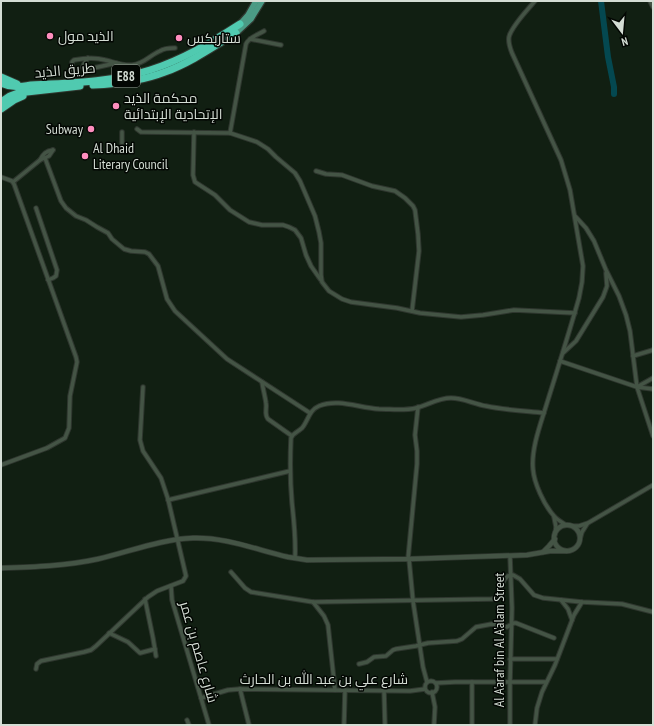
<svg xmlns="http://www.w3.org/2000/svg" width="654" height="726" viewBox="0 0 654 726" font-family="'PT Sans Narrow',Cairo,sans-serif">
<rect width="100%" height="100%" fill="#111f12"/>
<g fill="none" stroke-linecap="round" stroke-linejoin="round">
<path stroke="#044850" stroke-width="6" d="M601,1L608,57L614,87V94"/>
<defs>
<g id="minor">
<path d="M535,1C528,9 511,27 509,37C508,43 510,48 512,53L561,160L570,190L583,266L582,282L579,298C569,333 558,368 547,403C541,423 531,448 533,469C534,483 544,505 554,516C557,520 562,522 566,525"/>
<path d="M650,1L653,7"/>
<path d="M250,39L281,45"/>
<path d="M88,58C86,61 83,64 83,68L85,70L116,63"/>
<path d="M74,82L72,62L74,60C84,58 95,57 105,60C114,62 123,66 132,65C144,64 150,55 160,51C164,48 169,48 175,48"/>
<path d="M137,129L141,132L230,133L257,142L268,149L276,157L295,173L300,181L315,216L319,232L321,243V275L322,282L329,291L342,299L351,302L397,308L420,313L461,317L483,315L514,310L575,313"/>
<path d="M122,132V143"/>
<path d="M194,132L193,175L195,182L215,195L230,210L249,222L262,225H283L289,227L295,230L301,238L306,255L311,266L318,276L321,280"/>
<path d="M230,133L246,44C249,37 258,35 264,31"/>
<path d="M45,158L61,201L66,208L76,216L86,220L97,227L108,233L112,239L124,249L131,251L145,252L149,254L158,266L167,299L175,311L227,359L310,413"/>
<path d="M40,160C43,154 46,151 53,150"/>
<path d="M316,171L326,174L342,175L372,186L395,191L405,198L413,206L415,210L418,234L419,251L412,311"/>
<path d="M1,177L12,181L14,184L76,357L77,362L70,396L69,428L65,438L47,448L1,465"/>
<path d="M13,182L40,160L49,156L53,150"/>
<path d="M36,208L57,270L56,276L53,278L48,280"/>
<path d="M575,216L586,228L594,241L606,270L619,296L626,315L630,331L637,387L653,436"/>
<path d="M563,353L576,341L603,297L607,286L606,273"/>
<path d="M633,356L653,350"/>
<path d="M560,361L637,387L653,389"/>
<path d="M262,382C263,389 265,396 266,403C267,409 264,414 268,419L292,436"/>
<path d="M637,387L653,378"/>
<path d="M168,500L290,471"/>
<path d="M554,517L556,527L555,534"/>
<path d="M573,526H579L588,523L653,485"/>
<path d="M580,539L582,532L587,524"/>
<path d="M510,556L512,608L510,682V725"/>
<path d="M295,558C296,538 294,522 292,503C290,481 290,460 291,438C293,433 298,432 302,428C308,421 309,410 319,406C338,398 359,408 379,409C391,409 404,411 416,408C428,405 438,398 451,398C463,398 474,404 486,406C505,410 525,411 544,413"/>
<path d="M408,559L417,464V451L415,435L418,407"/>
<path d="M409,559L413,601L423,667L427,682"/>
<path d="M231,572L245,588L251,592L313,602L492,599L496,598L499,595L504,580L508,576L513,575L520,579L534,595L543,598L582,602L622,604L653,612"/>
<path d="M171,586L172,600L209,725"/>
<path d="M145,599L153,638L156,656"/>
<path d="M561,600L568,609L572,620"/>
<path d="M313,602L324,616L328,625L335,690"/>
<path d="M109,633L128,642L140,653L155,649"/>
<path d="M510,659H557"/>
<path d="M359,664L367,662L374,657L386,656L393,650L396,649L416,646L428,643L457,641L462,639L476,627L492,624L507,627L514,623H516L554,638"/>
<path d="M36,669L37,664L41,661L84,652L91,650L96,646L148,597L157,591L183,581L186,576L168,499L161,478L143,451L140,440L143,387"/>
<circle cx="431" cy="687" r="6"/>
<path d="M472,682V725"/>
<path d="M436,683L455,682H546"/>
<path d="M240,689L249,725"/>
<path d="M384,690L385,725"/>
<path d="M432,692L435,707L434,725"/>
<path d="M201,698L228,690L240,689L410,691L425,689"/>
<path d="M187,720L189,725"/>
<path d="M344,725L345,690"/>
<path d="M535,725L537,708L542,692L555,665L574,615L582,602"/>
</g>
<g id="tertiary">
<circle cx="567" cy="538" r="13"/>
<path d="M543,552L549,546L555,539"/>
<path d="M1,568C33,567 66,566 98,559C129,552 161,539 193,538C226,537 257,550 288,557C294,558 301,559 307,560L409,559L527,555L550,551H567"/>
</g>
<g id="primary">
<path d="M240,24L248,15L256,1"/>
<path d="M236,33L251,19L262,1"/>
</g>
<g id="motorway">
<path d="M1,77L17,84"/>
<path d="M1,83C12,88 20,87 31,85C71,83 112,82 150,70C182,60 212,42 240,24"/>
<path d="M93,85C117,84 142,81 165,72C190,63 213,47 236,33"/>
<path d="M1,102L10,96L18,93L80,86"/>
<path d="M1,109L14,100L23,96"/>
</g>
</defs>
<use href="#minor" stroke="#2f372f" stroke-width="5.5"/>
<use href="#tertiary" stroke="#2f372f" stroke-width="6"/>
<use href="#primary" stroke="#2f372f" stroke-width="8"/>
<use href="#motorway" stroke="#2f372f" stroke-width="9"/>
<use href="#minor" stroke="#445445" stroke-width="3.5"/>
<use href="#tertiary" stroke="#445445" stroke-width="4.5"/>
<use href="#primary" stroke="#4b9b85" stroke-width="5.5"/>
<use href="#motorway" stroke="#50cab0" stroke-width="7"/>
</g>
<g fill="#fe8ebe" stroke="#030703" stroke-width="1.5">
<circle cx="50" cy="36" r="4"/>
<circle cx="179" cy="38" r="4"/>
<circle cx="116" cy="106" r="4"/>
<circle cx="91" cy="129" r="4"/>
<circle cx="85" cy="156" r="4"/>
</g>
<g text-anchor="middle" stroke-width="3" stroke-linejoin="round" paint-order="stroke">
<rect fill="#030703" stroke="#959d95" stroke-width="1" x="112" y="65" width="28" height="22" rx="3"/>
<g font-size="13" font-weight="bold" fill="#d4ddd4">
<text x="126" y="81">E88</text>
</g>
<g font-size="14" fill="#d4ddd4" stroke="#030703" text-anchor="start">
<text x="58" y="41">الذيد مول</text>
<text x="187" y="43">ستاربكس</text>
<text x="124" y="103">محكمة الذيد<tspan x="124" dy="16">الإتحادية الإبتدائية</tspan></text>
<text x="83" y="134" text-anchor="end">Subway</text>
<text x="93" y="153">Al Dhaid<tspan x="93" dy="16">Literary Council</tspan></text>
</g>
<g font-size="14" fill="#d4ddd4" stroke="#030703">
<text transform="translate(65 70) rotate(-5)" y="5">طريق الذيد</text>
<text transform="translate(499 640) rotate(-90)" y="5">Al A'araf bin Al A'alam Street</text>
<text transform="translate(199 652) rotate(74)" y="5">شارع عاصم بن عمر</text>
<text x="324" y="684">شارع علي بن عبد الله بن الحارث</text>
</g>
</g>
<rect width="654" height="726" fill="none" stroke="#d4ddd4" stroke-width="4"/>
<g transform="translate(622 32) rotate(164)" stroke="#030703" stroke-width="3" paint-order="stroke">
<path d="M0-3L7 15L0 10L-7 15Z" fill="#d4ddd4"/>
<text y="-6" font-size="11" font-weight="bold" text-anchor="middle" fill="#d4ddd4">N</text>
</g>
</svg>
